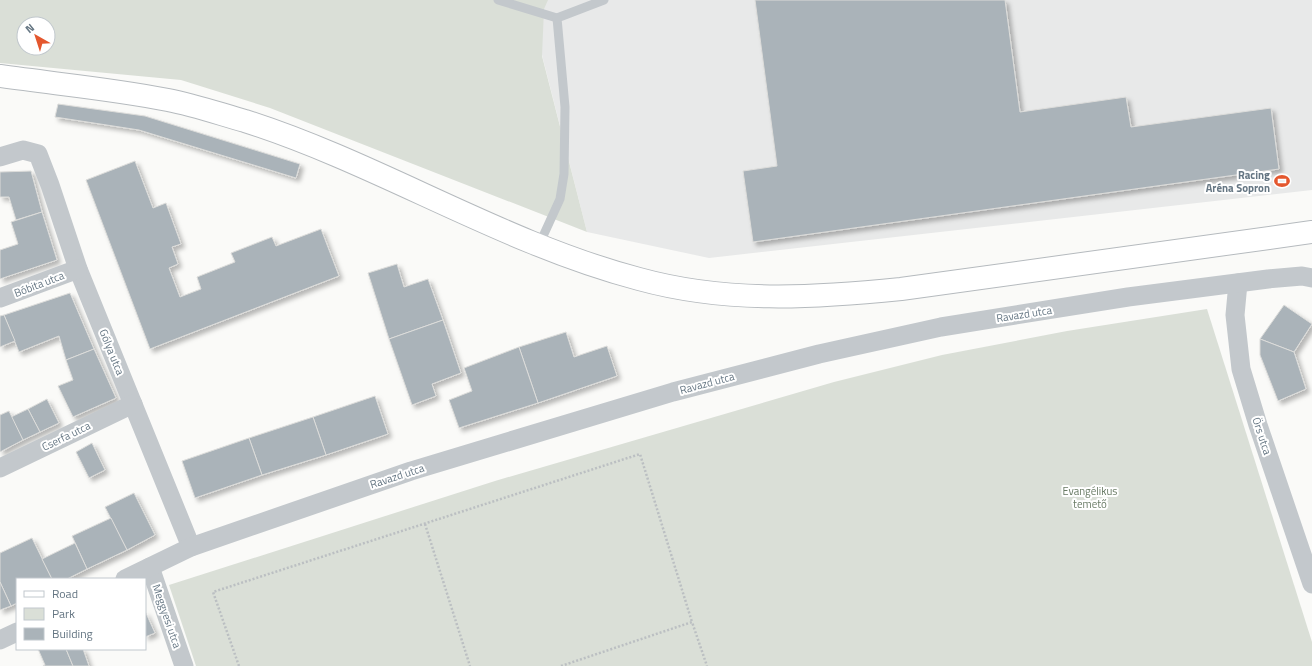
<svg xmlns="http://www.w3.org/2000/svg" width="1312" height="666" viewBox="0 0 1312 666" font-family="'Titillium Web',sans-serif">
<defs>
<filter id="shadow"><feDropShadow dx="3.5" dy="3.5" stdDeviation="2" flood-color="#0004"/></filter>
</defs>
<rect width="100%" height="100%" fill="#fafaf8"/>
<path fill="#e8e9e9" d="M528,0H1312V190L709,258L587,232Z"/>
<g fill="#dadfd7" fill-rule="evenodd">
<path d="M0,0H548L544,9L542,56L587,232L270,108L181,80L0,63ZM24,24H48V48H24Z"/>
<path d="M1207,309L1312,642V666H196L169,585L495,481L834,382L942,355L1067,331Z"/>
</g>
<g fill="#aab3b9" stroke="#dcdcda" filter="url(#shadow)">
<path d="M755,0H1005L1020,112L1126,97L1131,127L1271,108L1279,169L753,242L743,171L777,166Z"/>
<path d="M58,104L145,116L300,164L296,178L139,130L55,117Z"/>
<path d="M135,161L153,208L166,203L181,244L172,247L178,264L169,268L180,297L201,289L197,277L235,262L231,253L272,237L276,246L321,229L339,276L150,349L86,180Z"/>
<path d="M31,171L42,212L16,220L9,197H0V172Z"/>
<path d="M42,212L57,260L0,279V250L18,244L11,222Z"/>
<path d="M397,264L404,287L428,279L443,320L389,339L368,273Z"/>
<path d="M70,293L94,349L66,360L59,336L19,352L4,315Z"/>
<path d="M1284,305L1312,324L1294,352L1260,339Z"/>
<path d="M4,315L15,341L0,347V316Z"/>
<path d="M443,320L461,373L432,384L436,396L412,405L389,339Z"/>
<path d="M566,332L574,357L607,346L617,376L538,403L519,347Z"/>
<path d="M1260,339L1294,352L1306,389L1278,401L1260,355Z"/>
<path d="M519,347L538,403L459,428L449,400L472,391L464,368Z"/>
<path d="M94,349L116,398L73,417L58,386L73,380L66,360Z"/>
<path d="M375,396L388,434L326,455L313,417Z"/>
<path d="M47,399L59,423L40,432L28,409Z"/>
<path d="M28,409L40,432L23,440L11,417Z"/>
<path d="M9,411L23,440L0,452V415Z"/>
<path d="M313,417L326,455L262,475L249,438Z"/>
<path d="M249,438L262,475L195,498L182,461Z"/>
<path d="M92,443L105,470L89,478L76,452Z"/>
<path d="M134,493L155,535L127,550L105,507Z"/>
<path d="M111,518L127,550L87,569L72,536Z"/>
<path d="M32,538L52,579H17V603L11,606L0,582V553Z"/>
<path d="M75,543L87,569L67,579H52L42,559Z"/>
<path d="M0,582L11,606L0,610Z"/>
<path d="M145,611L155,633L145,637Z"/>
<path d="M38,649H66L73,666H43L45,665Z"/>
<path d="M66,649H83L89,666H73Z"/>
</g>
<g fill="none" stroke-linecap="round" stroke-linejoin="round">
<defs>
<path id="primary" d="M0,76C56,84 113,89 168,100C194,105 220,114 245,121C380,164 502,243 639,279C726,303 813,298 901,289L1312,232"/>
</defs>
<use href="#primary" stroke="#b5babe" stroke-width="24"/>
<g stroke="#bbbfc2" stroke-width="2.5" stroke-dasharray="2 2" stroke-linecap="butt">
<path d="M425,524L470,666"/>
<path d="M239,666L213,592L640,454L692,622"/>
<path d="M561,666L692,622L707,666"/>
</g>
<g stroke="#c3c8cc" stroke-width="9">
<path d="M498,0L557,18"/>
<path d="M539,245L560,199L564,174L565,107L557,18L604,0"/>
</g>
<g stroke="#c3c8cc" stroke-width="19">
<path d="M0,157L23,150L38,154L50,185L78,269L191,547"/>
<path d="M1238,283L1235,315L1241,369L1258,425L1312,584"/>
<path d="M0,298L78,269"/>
<path d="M0,468L133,404"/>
<path d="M150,567L184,666"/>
<path d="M125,579L191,547L411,471L673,392L819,354L941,327L1128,297L1268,279L1302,276L1312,278"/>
<path d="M0,640L17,632"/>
</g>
<use href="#primary" stroke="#fff" stroke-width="22"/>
</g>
<defs>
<symbol id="stadium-bare" viewBox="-9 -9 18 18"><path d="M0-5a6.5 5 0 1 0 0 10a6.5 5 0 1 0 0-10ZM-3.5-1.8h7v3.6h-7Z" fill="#e4572e" stroke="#fff" stroke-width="2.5" paint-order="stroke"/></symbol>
</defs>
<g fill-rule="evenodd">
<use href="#stadium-bare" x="1271" y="170" width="22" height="22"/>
</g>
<g text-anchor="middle" stroke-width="4" stroke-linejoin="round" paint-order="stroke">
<g font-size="11" font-weight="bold" fill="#657683" stroke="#fff" text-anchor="end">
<text x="1270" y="179">Racing<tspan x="1270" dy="13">Aréna Sopron</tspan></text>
</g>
<g font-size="11" fill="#657683" stroke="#fff">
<text transform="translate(39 284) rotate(-21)" y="4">Bóbita utca</text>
<text transform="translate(1024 314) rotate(-9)" y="4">Ravazd utca</text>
<text transform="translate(112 352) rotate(68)" y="4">Gólya utca</text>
<text transform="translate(707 383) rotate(-15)" y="4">Ravazd utca</text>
<text transform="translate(66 436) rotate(-26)" y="4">Cserfa utca</text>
<text transform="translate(1262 436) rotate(72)" y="4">Örs utca</text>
<text transform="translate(397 476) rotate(-18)" y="4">Ravazd utca</text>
<text transform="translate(167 616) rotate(71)" y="4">Meggyesi utca</text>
</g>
<g font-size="11" fill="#687a64" stroke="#fff">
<text x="1090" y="495">Evangélikus<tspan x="1090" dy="13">temető</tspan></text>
</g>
</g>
<rect x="16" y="578" width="130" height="72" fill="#ffffff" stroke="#c1c8cd"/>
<rect x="24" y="591" width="20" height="6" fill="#ffffff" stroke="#c1c8cd"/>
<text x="52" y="598" font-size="12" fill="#657683">Road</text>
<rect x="24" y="608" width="20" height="12" fill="#dadfd7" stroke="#c1c8cd"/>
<text x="52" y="618" font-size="12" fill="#657683">Park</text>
<rect x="24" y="628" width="20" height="12" fill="#aab3b9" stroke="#c1c8cd"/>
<text x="52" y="638" font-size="12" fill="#657683">Building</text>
<g transform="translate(36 36) rotate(321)"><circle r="19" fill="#ffffff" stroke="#c1c8cd"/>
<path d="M0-3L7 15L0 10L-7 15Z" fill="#e4572e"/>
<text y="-6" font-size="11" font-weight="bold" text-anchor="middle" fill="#657683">N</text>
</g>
</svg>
